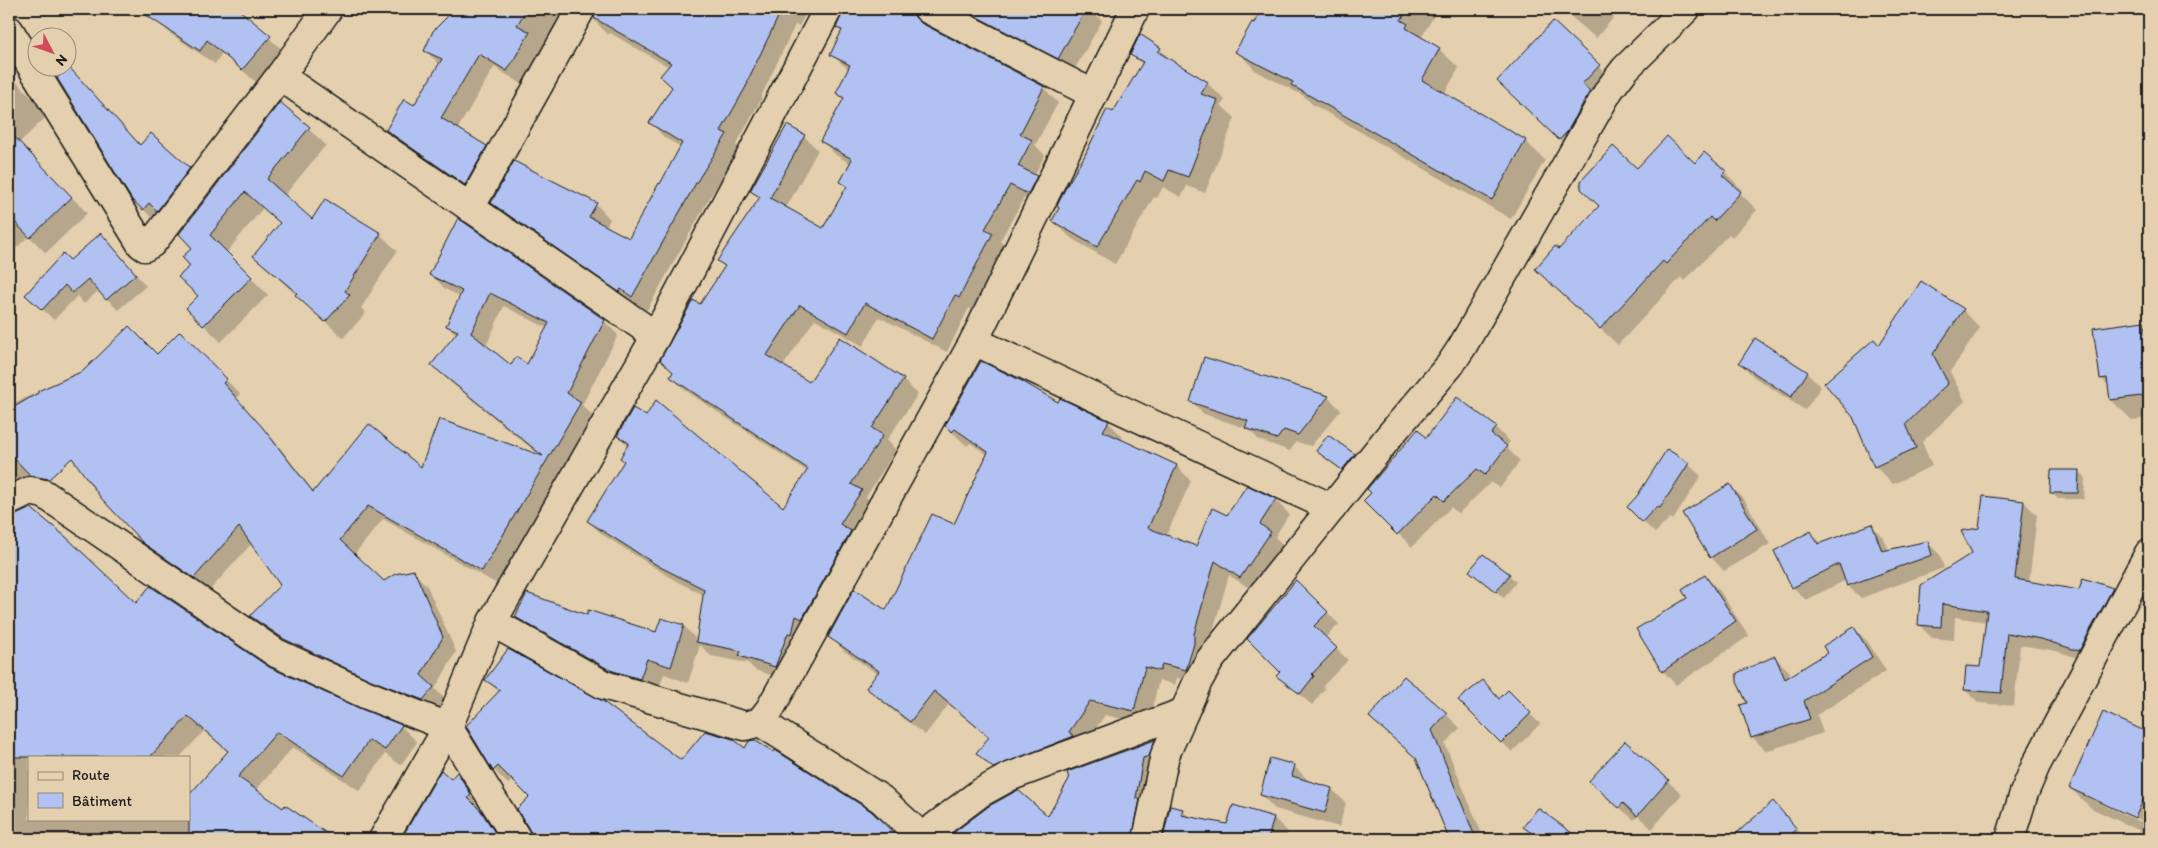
<svg xmlns="http://www.w3.org/2000/svg" width="2158" height="848" viewBox="0 0 2158 848" font-family="Itim,sans-serif">
<rect width="100%" height="100%" fill="#e4d0ae"/>
<filter id="ink" filterUnits="userSpaceOnUse"><feTurbulence type="fractalNoise" baseFrequency=".02" numOctaves="2"/><feDisplacementMap in="SourceGraphic" scale="10" xChannelSelector="R" yChannelSelector="G"/><feConvolveMatrix kernelMatrix="1 2 1 2 8 2 1 2 1" color-interpolation-filters="sRGB"/></filter>
<g filter="url(#ink)">
<g fill="#0003" fill-rule="evenodd">
<path d="M164,9H235L284,51L257,83L222,53L215,64L171,34L157,20Z"/>
<path d="M456,9H591L543,67L535,62L522,84L494,67L457,130L486,147L500,162L480,198L402,144L387,130L415,107L440,65L425,50L434,32Z"/>
<path d="M598,9H808L799,26L795,25L761,97L762,98L736,145L740,150L710,197L647,310L635,303L634,305L507,217L492,203L596,204L610,219L606,227L630,240L681,147L665,138L651,123L673,87L669,67L610,33L608,35L594,20Z"/>
<path d="M845,9H937L928,17L927,27L1044,88L1058,103L1035,145L1045,155L1034,176L1050,191L1042,208L1024,198L1000,241L1007,248L974,311L969,308L947,352L879,317L863,346L815,319L783,366L810,384L840,339L903,380L918,394L887,440L896,450L866,497L875,505L789,681L755,670L748,663L711,656L700,645L688,683L664,674L657,695L628,687L534,634L517,617H588L657,634L662,619L684,626L697,640L705,596L676,581L603,535L588,521L625,462L629,446L618,435L783,509L808,472L686,391L672,377L700,306L726,267L719,260L760,199L752,191L804,136L818,150L786,208L824,230L848,188L841,181L851,164L836,155L822,141L845,101L837,93L849,70L831,54L842,32L837,27Z"/>
<path d="M950,9H1090L1102,21L1073,72Z"/>
<path d="M1260,9H1438L1421,38L1439,49L1459,68L1444,94L1525,141L1545,160L1511,219L1312,104L1304,96L1256,71L1237,51Z"/>
<path d="M1562,9H1621L1596,38Z"/>
<path d="M1553,23L1618,85L1579,158L1517,100Z"/>
<path d="M1160,49L1174,63L1207,83L1225,100L1221,105L1235,118L1205,193L1187,186L1181,197L1163,187L1157,198L1154,197L1115,264L1071,238L1053,221L1061,208L1058,206L1107,110L1114,114L1143,65L1132,54Z"/>
<path d="M17,82L48,115L19,143L87,213L46,253L29,236L12,252L9,249V90Z"/>
<path d="M280,103L326,145L284,196L313,221L380,234L397,251L361,308L366,313L343,338L254,256L281,224L263,208L226,253L268,295L221,342L204,325L192,266L194,248Z"/>
<path d="M141,146L189,169L203,182L157,223L133,199Z"/>
<path d="M1613,148L1637,170L1695,164L1725,172L1742,190L1739,192L1757,210L1732,237L1729,234L1684,281L1681,277L1618,345L1554,286L1559,251L1600,206L1579,185Z"/>
<path d="M113,247L146,286L118,310L99,290L84,304L77,296L54,320L39,306L70,262Z"/>
<path d="M431,274L604,321L618,335L582,405L594,417L497,584L383,519L354,555L383,583L413,572L427,586L456,652L435,689L448,702L437,714L299,653L266,630L252,616L281,585L252,543L209,591L159,557L144,542L91,426L9,497V405L84,372L157,356L180,333L240,394L236,398L277,444L314,492L421,469L542,457L447,379L433,364L457,335L447,325L461,297L445,289ZM504,306L547,328L528,366L511,367L486,346Z"/>
<path d="M1963,310L1980,328L1950,372L1965,401L1922,442L1932,466L1893,484L1875,466L1880,346Z"/>
<path d="M2143,323L2149,329V418L2132,420L2111,400L2110,387L2101,378Z"/>
<path d="M1205,359L1328,397L1341,410L1311,446L1296,442L1290,451L1259,440L1248,429L1204,414L1191,401Z"/>
<path d="M1740,363L1807,373L1821,387L1805,410L1754,377Z"/>
<path d="M1058,404L1108,422L1123,437L1120,441L1177,466L1191,481L1166,536L1196,547L1228,516L1275,500L1289,514L1275,537L1285,547L1255,592L1229,575L1208,648L1201,684L1177,678L1175,685L1159,680L1148,725L1105,715L1084,747L1009,782L977,753L989,738L949,704L925,735L882,702L868,688L878,674L844,651L830,636L886,612L954,526L988,455L970,443L967,446L946,426Z"/>
<path d="M1496,428L1510,442L1506,447L1520,461L1500,488L1491,482L1458,514L1451,507L1412,547L1365,501L1372,493L1368,489L1418,430L1427,439Z"/>
<path d="M1318,451L1354,455L1361,462L1349,476Z"/>
<path d="M1688,464L1701,476L1673,520L1670,518L1655,533L1628,507Z"/>
<path d="M2078,471L2085,478L2084,499H2058L2051,492Z"/>
<path d="M1730,486L1744,499L1770,544L1724,571L1711,557Z"/>
<path d="M2024,502L2037,515L2029,583L2080,591L2112,589L2125,602L2093,663L2056,651L2020,645L2014,706L1979,703L1965,690L1981,668L1987,622L1955,617L1954,640L1932,638L1919,625L1973,553L1980,529Z"/>
<path d="M17,516L136,604L269,668L358,709L401,726L417,742L401,765L385,754L360,791L293,747L255,791L283,810L286,807L333,839H19L9,825V525ZM204,731L228,752L193,793L189,789V819H29V757H180Z"/>
<path d="M1871,525L1884,538L1889,551L1927,542L1940,555L1944,568L1861,598L1848,586L1846,580L1806,600L1793,587L1811,533L1822,544Z"/>
<path d="M1471,571L1509,575L1516,582L1504,598Z"/>
<path d="M1705,576L1719,590L1749,636L1676,685L1663,671L1689,598Z"/>
<path d="M1296,582L1339,624L1325,638L1348,660L1323,686L1325,688L1312,705L1278,676L1281,672Z"/>
<path d="M1854,628L1868,642L1886,671L1817,715L1823,733L1766,751L1752,737L1748,704L1735,675L1775,657L1789,671L1791,677L1829,653Z"/>
<path d="M487,680L681,762L745,750L871,812L897,839H533L530,797L513,780L508,784L494,770L467,726L500,693Z"/>
<path d="M1483,681L1500,700L1508,692L1540,724L1512,752L1460,700Z"/>
<path d="M1446,714L1460,728L1445,744L1484,839H1450L1418,760L1370,717Z"/>
<path d="M2104,714L2149,734V835L2091,808L2070,788ZM2093,798L2141,820L2140,822L2093,800Z"/>
<path d="M1154,741L1168,755L1148,839H997L980,836L984,839H947L967,824L1048,818Z"/>
<path d="M1625,743L1682,794L1652,829L1638,816L1634,820L1605,795Z"/>
<path d="M1294,766L1308,780V782L1332,789L1346,803L1339,827L1275,809L1261,795Z"/>
<path d="M441,772L451,781L457,774L473,789L486,811L483,814L497,828L504,839H402Z"/>
<path d="M1171,807L1182,810L1190,818L1228,826L1274,818L1288,832L1285,839H1164Z"/>
<path d="M1538,810L1578,839H1537L1525,827Z"/>
<path d="M1786,817L1806,839H1751L1743,829Z"/>
</g>
<g fill="#b1c2f2" stroke="#1c1c1c" fill-rule="evenodd">
<path d="M137,9H238L271,36L242,70L207,40L200,51Z"/>
<path d="M455,9H527L517,25L530,32L507,71L479,54L441,118L487,146L465,185L386,130L404,99L414,105L442,59L424,51L433,31Z"/>
<path d="M597,9H782L747,82L748,83L721,131L727,134L696,183L632,297L621,289L619,292L491,203L514,161L597,203L589,217L629,238L659,183L660,184L682,143L649,123L672,87L660,76L671,63L594,18Z"/>
<path d="M844,9H913L915,17L921,23L1043,86L1044,87L1020,134L1032,140L1018,166L1037,176L1028,194L1010,185L985,229L993,233L959,298L955,295L932,339L865,303L848,333L800,305L767,355L809,382L840,337L904,379L872,428L883,435L851,484L862,490L840,524L851,531L802,619L796,616L792,634L788,633L775,667L739,656L741,651L696,642L704,589L660,567L587,521L624,461L620,458L629,443L617,436L633,408L646,416L656,400L783,507L808,469L670,377L673,372L660,360L693,300L700,304L725,266L717,261L760,197L750,191L787,125L805,135L770,198L823,228L847,186L840,182L852,159L820,141L844,98L836,93L850,65L830,55L842,30L836,28Z"/>
<path d="M962,9H1086L1058,59Z"/>
<path d="M1263,9H1408L1401,20L1408,24L1406,28L1440,48L1422,80L1526,140L1492,200L1291,85L1293,82L1235,52L1252,22L1255,23Z"/>
<path d="M1553,21L1600,65L1582,84L1590,91L1567,132L1559,140L1497,81Z"/>
<path d="M1140,34L1161,48L1158,52L1208,82L1201,94L1218,100L1188,177L1169,170L1164,181L1145,171L1140,182L1137,180L1097,247L1052,221L1059,208L1057,206L1066,187L1085,155L1107,109L1113,112L1143,62L1130,55Z"/>
<path d="M69,67L140,145L151,133L190,168L157,211L149,203L143,210L132,200L57,78Z"/>
<path d="M280,102L310,127L267,179L312,219L325,199L381,233L345,291L350,295L325,322L295,295L297,293L253,256L280,223L245,192L210,235L252,277L203,326L186,308L198,296L178,277L190,266L182,257L192,248L179,234Z"/>
<path d="M9,131L72,197L30,238L9,216Z"/>
<path d="M1667,136L1695,163L1704,152L1726,171L1722,175L1741,192L1714,221L1710,217L1666,264L1663,261L1600,329L1535,269L1555,246L1559,249L1599,206L1581,189V181L1613,146L1637,168Z"/>
<path d="M458,218L605,320L567,393L581,402L482,571L368,506L340,540L384,581L395,574L414,570L443,637L421,675L434,687L423,700L371,680L284,639L250,616L280,585L239,527L194,578L143,543L101,498L72,458L49,479L31,476L9,453V410L38,393V391L83,371L129,326L157,354L180,331L227,379L223,383L263,428L313,492L369,424L421,467L439,419L543,456L431,365L458,331L446,326L462,291L429,275ZM490,293L549,323L527,364L516,357L511,365L471,333Z"/>
<path d="M101,233L136,274L106,300L88,279L72,293L65,285L42,310L25,295L63,253L70,260Z"/>
<path d="M1921,281L1964,309L1933,354L1948,383L1906,424L1916,448L1874,467L1853,417L1824,383L1874,339L1879,345Z"/>
<path d="M2144,321L2149,363V395L2110,400L2107,378L2100,379L2093,328Z"/>
<path d="M1755,338L1808,372L1791,397L1739,363Z"/>
<path d="M1204,357L1264,376L1329,396L1298,435L1284,430L1277,439L1245,428L1248,421L1190,402Z"/>
<path d="M981,361L1020,380L1058,402L1060,398L1109,421L1103,431L1177,465L1148,528L1196,546L1212,508L1227,515L1247,485L1276,499L1260,524L1271,532L1240,578L1215,561L1194,634V644L1186,670L1162,664L1160,671L1145,667L1134,711L1090,701L1069,732L1074,736L993,768L976,753L989,737L934,691L910,722L866,688L879,671L828,637L854,589L886,610L932,514L954,524L988,452L955,429L952,432L945,426Z"/>
<path d="M1457,397L1497,427L1491,434L1507,446L1485,475L1477,469L1444,501L1437,494L1397,535L1363,501L1371,493L1367,489L1418,429L1426,438Z"/>
<path d="M1328,435L1355,454L1342,470L1316,451Z"/>
<path d="M1667,449L1689,463L1660,508L1657,506L1642,522L1627,507L1637,496Z"/>
<path d="M2051,470H2079L2078,493H2050Z"/>
<path d="M1730,484L1757,529L1710,558L1682,513Z"/>
<path d="M1983,496L2024,501L2015,579L2079,590L2083,578L2113,588L2079,651L2041,639L2007,633L2001,693L1964,690L1966,666L1980,667L1987,611L1942,604L1941,627L1918,625L1921,585L1972,553L1961,531L1979,528Z"/>
<path d="M31,508L66,537L136,603L150,586L269,667L359,708L402,725L385,750L369,740L344,776L277,732L238,777L283,808L285,805L335,839H189V795L228,751L188,716L150,757H9V523L16,515Z"/>
<path d="M1872,524L1882,551L1928,541L1932,555L1847,586L1839,564L1792,588L1774,551L1811,531L1818,544Z"/>
<path d="M1483,554L1510,574L1496,592L1469,571Z"/>
<path d="M1705,575L1736,621L1662,672L1636,629L1687,598L1682,590Z"/>
<path d="M1296,580L1328,612L1314,626L1337,648L1312,674L1314,676L1300,694L1276,676L1280,672L1247,639Z"/>
<path d="M527,593L587,615L588,610L656,632L661,618L684,625L671,667L647,659L640,679L610,670L515,617Z"/>
<path d="M1854,627L1872,657L1804,701L1810,719L1751,738L1740,705L1747,703L1737,682V673L1775,656L1785,679L1827,653L1823,646Z"/>
<path d="M508,649L601,700L681,760L705,731L733,739L745,748L749,741L754,740L774,752L775,750L871,811L900,839H533L530,831L517,809L529,797L498,766L493,771L466,726L500,690L485,680Z"/>
<path d="M1404,676L1447,713L1432,730L1476,839H1449L1416,758L1369,717Z"/>
<path d="M1483,680L1499,699L1508,690L1531,713L1501,743L1458,700Z"/>
<path d="M2103,712L2149,733V787L2135,818L2069,788Z"/>
<path d="M1155,740L1149,756L1143,758L1136,798L1140,799L1132,839H945L989,806L1018,790L1048,816L1069,779L1067,772Z"/>
<path d="M1625,741L1669,780L1637,816L1623,803L1619,808L1589,781Z"/>
<path d="M1270,758L1295,765L1292,776L1332,788L1325,813L1260,795Z"/>
<path d="M441,770L451,779L457,772L471,794L468,798L481,811L499,839H401Z"/>
<path d="M1773,801L1797,829L1786,839H1730Z"/>
<path d="M1233,805L1274,817L1268,839H1163L1170,806L1183,809L1181,815L1227,824Z"/>
<path d="M1538,808L1580,839H1540L1523,827Z"/>
</g>
<g fill="none" stroke-linecap="round" stroke-linejoin="round">
<defs>
<g id="minor">
<path d="M928,9L1093,94"/>
<path d="M9,30L141,244L145,247L152,243L280,76L328,9"/>
<path d="M280,76L656,336"/>
<path d="M470,208L581,9"/>
<path d="M974,341L1332,508"/>
<path d="M9,501L30,491L44,494L276,653L365,694L448,727L517,839"/>
<path d="M492,622L604,685L745,726L760,722L770,709L974,341L1135,9"/>
<path d="M760,722L881,799L922,837"/>
<path d="M383,839L448,727L492,622L656,336L828,9"/>
<path d="M919,839L980,793L1009,777L1184,712"/>
<path d="M1147,839L1165,755L1198,681L1210,660L1391,434L1450,365L1462,347L1609,90L1625,69L1686,9"/>
<path d="M2010,839L2024,793L2036,765L2149,553"/>
</g>
</defs>
<use href="#minor" stroke="#1c1c1c" stroke-width="31"/>
<use href="#minor" stroke="#e4d0ae" stroke-width="28"/>
</g>
</g>
<rect width="2158" height="848" fill="none" stroke="#e4d0ae" stroke-width="30"/>
<rect x="15" y="15" width="2128" height="818" fill="none" stroke="#1c1c1c" stroke-width="2" filter="url(#ink)"/>
<rect x="28" y="756" width="162" height="65" fill="#e4d0ae" stroke="#948874"/>
<rect x="38" y="772" width="25" height="8" fill="#e4d0ae" stroke="#948874"/>
<text x="72" y="780" font-size="15" fill="#1c1c1c">Route</text>
<rect x="38" y="793" width="25" height="15" fill="#b1c2f2" stroke="#948874"/>
<text x="72" y="806" font-size="15" fill="#1c1c1c">Bâtiment</text>
<g transform="translate(52 52) rotate(131)"><circle r="24" fill="#e4d0ae" stroke="#948874"/>
<path d="M0-4L9 19L0 12L-9 19Z" fill="#d1495b"/>
<text y="-8" font-size="14" font-weight="bold" text-anchor="middle" fill="#1c1c1c">N</text>
</g>
</svg>
